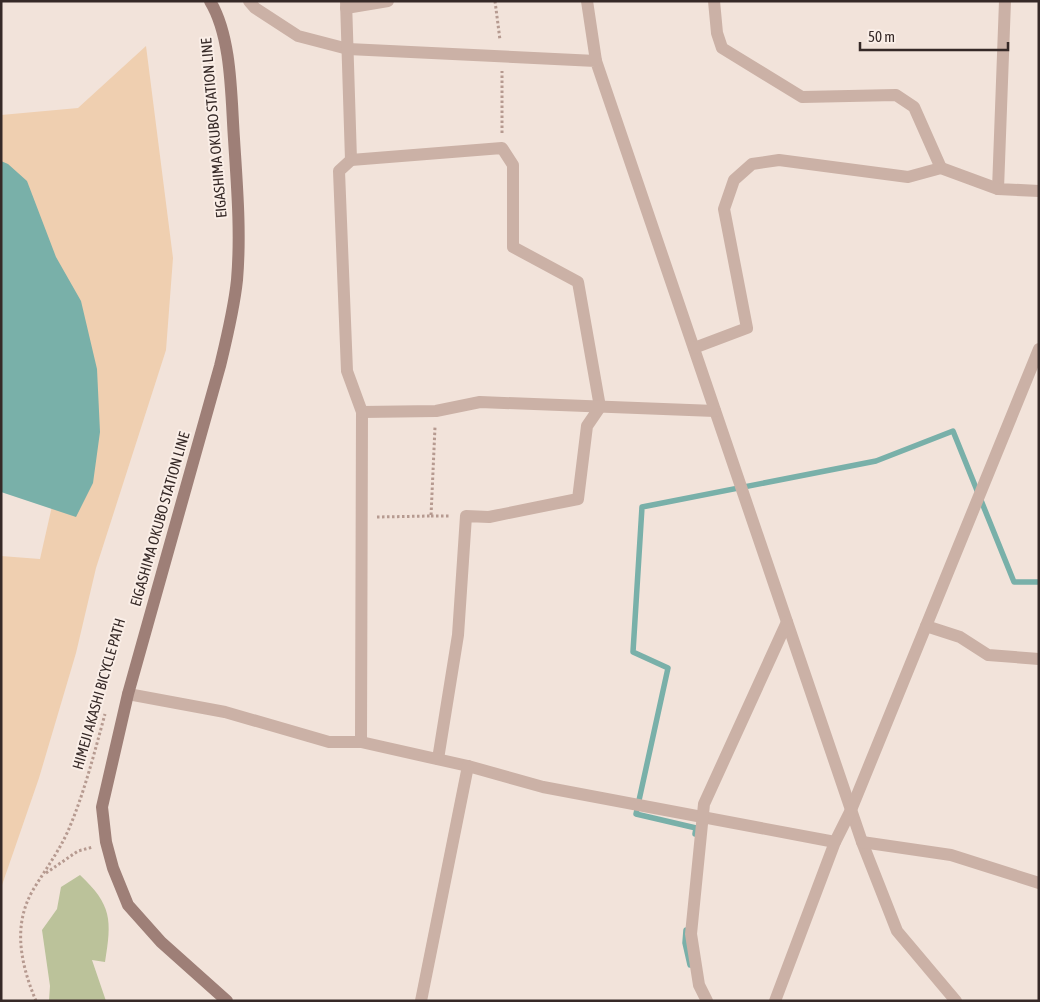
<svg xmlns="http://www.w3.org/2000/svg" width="1040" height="1002" viewBox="0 0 1040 1002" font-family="'Asap Condensed',sans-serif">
<rect width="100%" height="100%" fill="#f2e3da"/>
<path fill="#bbc29a" d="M80,875C112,905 112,920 105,962L92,960L106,1001H49L50,986L42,930L57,909L61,887Z"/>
<path fill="#efcfb0" d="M146,46L173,258L166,350L96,568L76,653L39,778L1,888V556L40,559L57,484L1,185V115L78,108Z"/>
<path fill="#79b0a9" d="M1,161L8,164L27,181L56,257L81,301L97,369L100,432L93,483L76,517L1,492Z"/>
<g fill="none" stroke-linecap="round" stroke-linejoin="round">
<g stroke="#79b0a9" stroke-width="5.5">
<path d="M695,834L696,828L636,814L668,668L633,652L642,507L876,461L953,431L1014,582H1039"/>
<path d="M686,930L685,943L690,965"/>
</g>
<g stroke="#b69a90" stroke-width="3" stroke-dasharray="2.5 2.5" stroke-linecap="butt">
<path d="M495,1L500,40"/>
<path d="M210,61L214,107"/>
<path d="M502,133V71"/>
<path d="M431,516H450"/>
<path d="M377,517L431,516L435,427"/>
<path d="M46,873L78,851L93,847"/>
<path d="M36,1001C21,965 12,926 33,890C45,870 58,853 68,831C84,794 94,754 105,714"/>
</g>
<g stroke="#cbb1a6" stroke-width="12">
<path d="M249,1L255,8L298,36L348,49L596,61L862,842L897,931L956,1001"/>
<path d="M346,1L351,160L339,171L347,371L362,412L361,742"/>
<path d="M587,1L596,61"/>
<path d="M714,1L717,33L722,48L802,97L896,95L914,107L941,168"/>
<path d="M1005,1L998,189L1039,191"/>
<path d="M346,8L388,1"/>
<path d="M351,160L502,148L513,165V247L578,282L600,407L587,426L578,499L489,517L466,516L458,635L438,759"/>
<path d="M694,348L747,328L724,209L734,180L752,164L779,160L908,177L941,168L998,189"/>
<path d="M362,412L436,411L480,402L715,411"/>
<path d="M926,626L960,637L988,655L1039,659"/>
<path d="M128,694L225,712L329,742H361L468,766L543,787L835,842"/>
<path d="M862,842L951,855L1039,883"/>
<path d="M421,1001L468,766"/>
<path d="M707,1001L699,985L691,934L704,804L787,622"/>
<path d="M775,1001L835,842L851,810L1039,349"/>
</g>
<path stroke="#9e7f77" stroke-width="12" d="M210,1C232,37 231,97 234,139C237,186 241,233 237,280C234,309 227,337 220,366L128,694L102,807L106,842L113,868L128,905L161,942L227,1001"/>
</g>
<g text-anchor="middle" stroke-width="4" stroke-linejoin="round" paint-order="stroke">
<g font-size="15" fill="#362927" stroke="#faeee7">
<text transform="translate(214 128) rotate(-95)" y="5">EIGASHIMA OKUBO STATION LINE</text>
<text transform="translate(160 519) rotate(-74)" y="5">EIGASHIMA OKUBO STATION LINE</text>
<text transform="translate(99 694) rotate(-74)" y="5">HIMEJI AKASHI BICYCLE PATH</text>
</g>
</g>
<rect width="1040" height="1002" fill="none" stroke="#362927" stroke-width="5"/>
<path d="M860 42v8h148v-8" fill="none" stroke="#362927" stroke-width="2.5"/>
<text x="868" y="42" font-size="15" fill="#362927" stroke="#faeee7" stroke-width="4" paint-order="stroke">50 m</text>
</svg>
